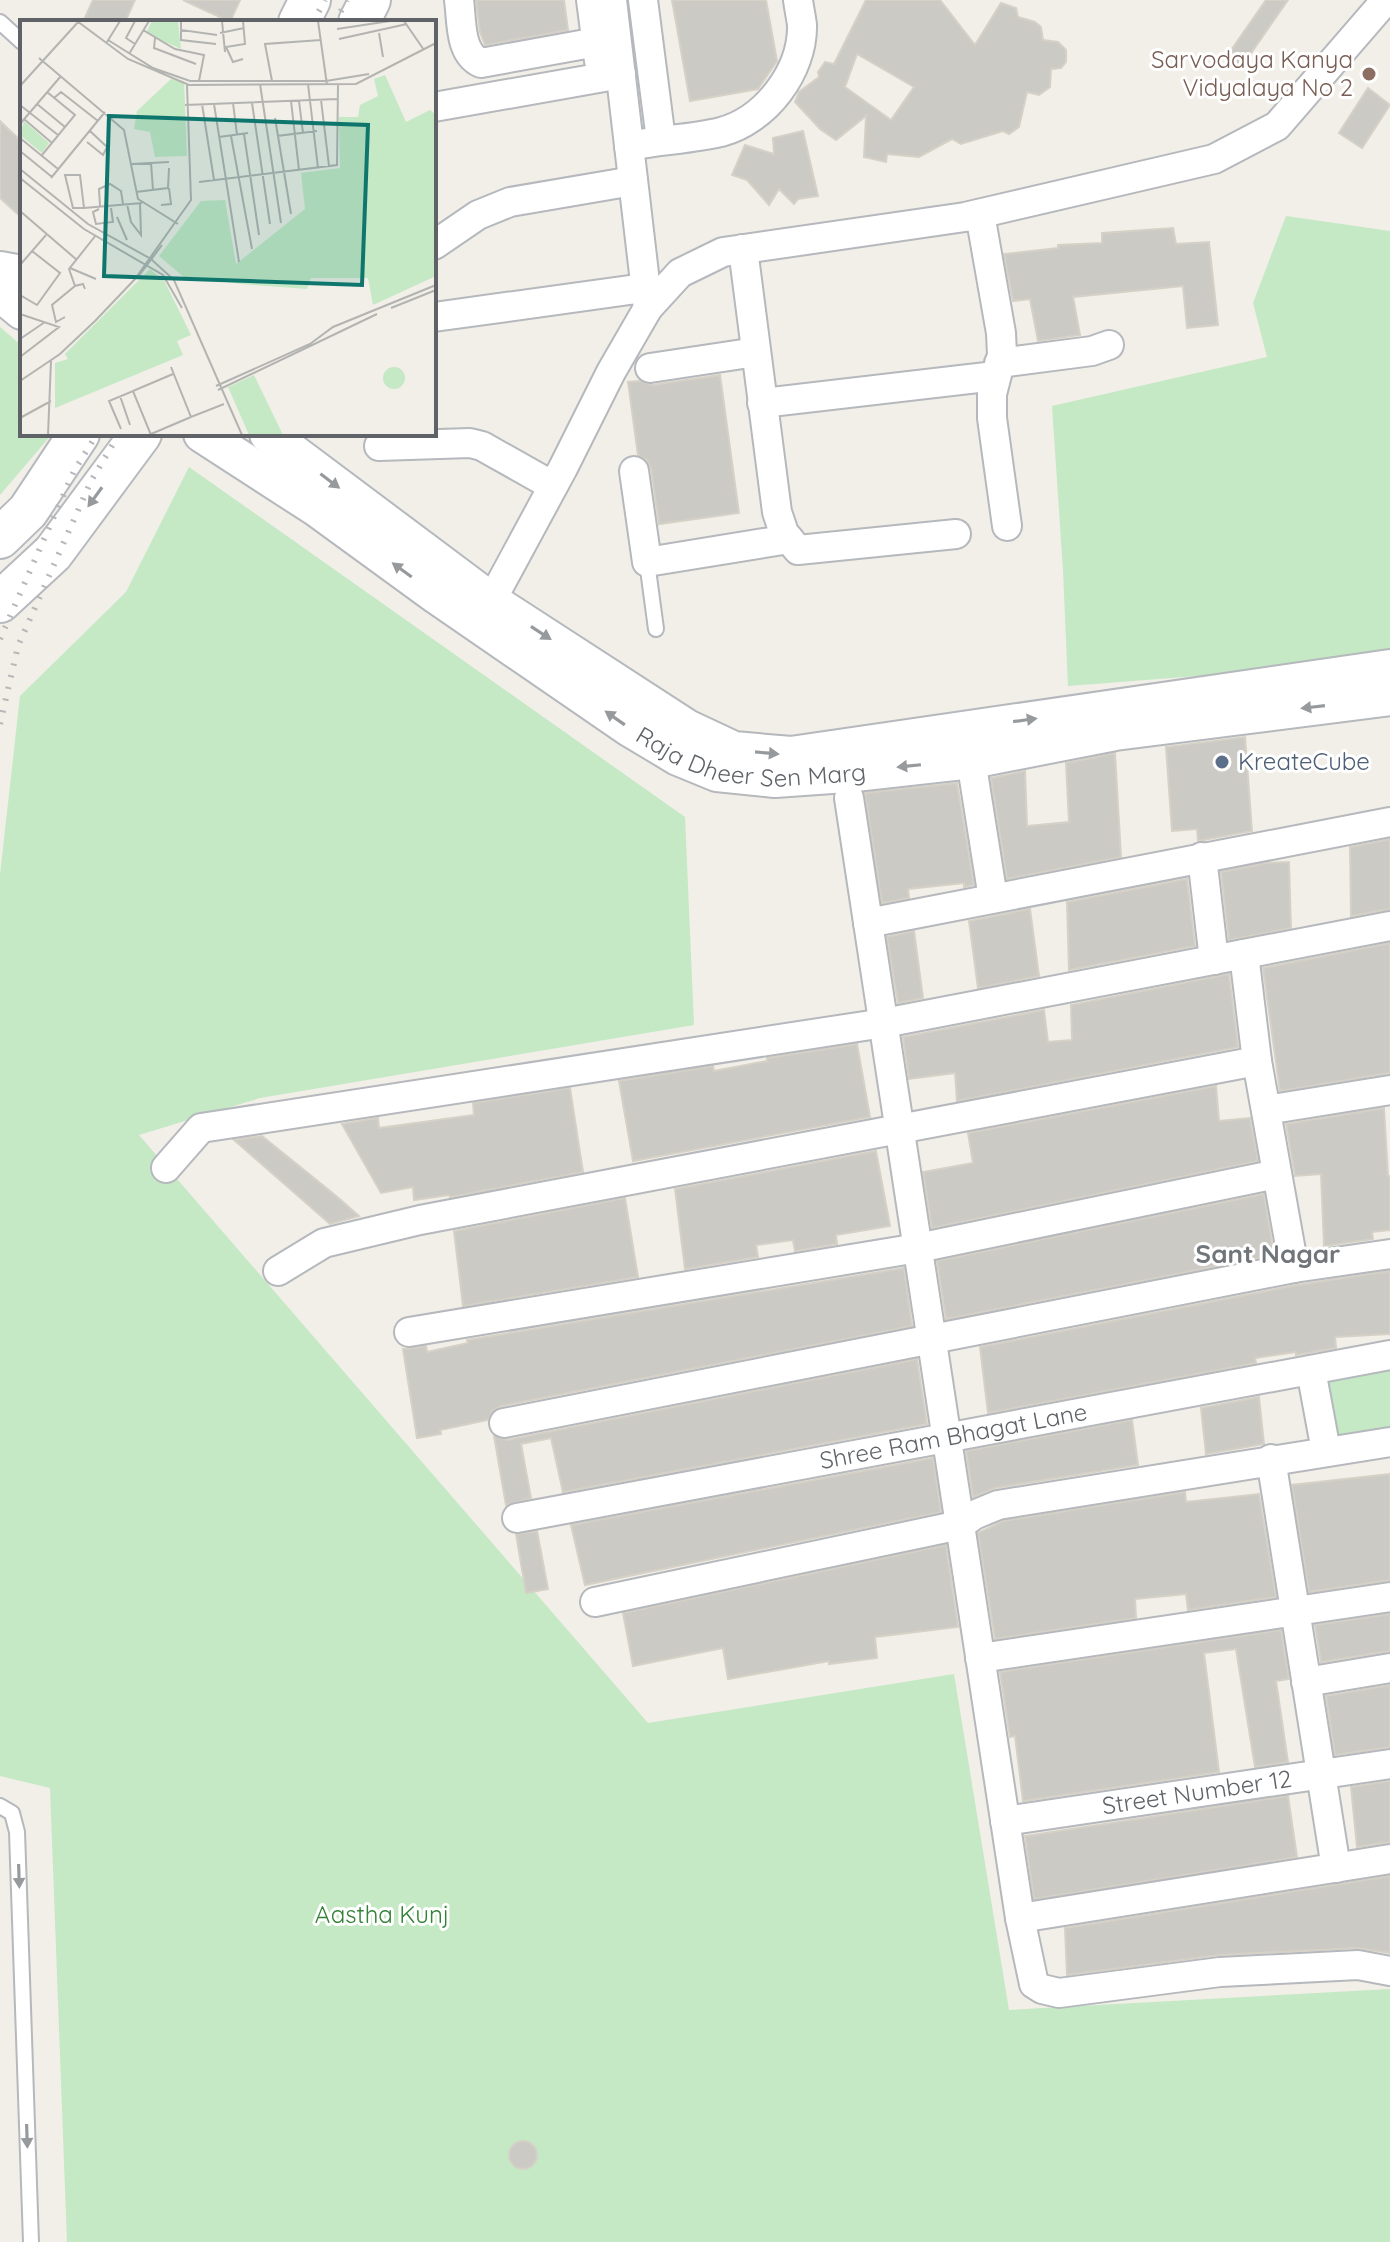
<svg xmlns="http://www.w3.org/2000/svg" width="1390" height="2242" viewBox="0 0 1390 2242" font-family="Quicksand,sans-serif">
<rect width="100%" height="100%" fill="#f1efe8"/>
<g fill="#c5e8c5">
<path d="M1286,216L1390,231V661L1068,686L1063,570L1052,406L1267,357L1253,303Z"/>
<path d="M0,327L22,346V434H52L0,495Z"/>
<path d="M189,467L685,817L694,1025L260,1098L139,1135L648,1723L954,1674L1009,2010L1390,1989V2242H67L50,1788L0,1776V875L20,696L126,592Z"/>
<path d="M1390,1355V1437L1325,1444L1311,1370Z"/>
</g>
<g fill="#cccac5" stroke="#d6d1c6" stroke-width="2" fill-rule="evenodd">
<path d="M93,0H135L125,22H83Z"/>
<path d="M183,0H240L230,22Z"/>
<path d="M476,0H564L568,30L485,45L480,32Z"/>
<path d="M672,0H766L777,61L758,89L690,101Z"/>
<path d="M866,0H940L975,45L1001,3L1016,8L1018,17L1035,22L1041,27L1043,40L1058,42L1066,50V62L1061,68L1051,69L1050,87L1039,95L1027,92L1019,127L1009,134L1003,131L961,144L952,139L919,157L887,154L886,162L864,157L866,116L836,140L820,129L795,102L799,92L819,77L818,72L825,62L834,64ZM857,54L914,87L891,120L845,87Z"/>
<path d="M1266,0H1288L1242,66L1227,56Z"/>
<path d="M1368,88L1390,105L1362,148L1339,133Z"/>
<path d="M0,121L22,142V218L0,198Z"/>
<path d="M803,131L818,196L798,199L794,204L779,189L769,205L747,180L732,175L745,145L774,154L773,138Z"/>
<path d="M1173,228L1176,244L1209,242L1218,325L1187,328L1183,286L1073,297L1080,335L1038,341L1030,299L1013,301L1004,254L1058,248V245L1102,243V233Z"/>
<path d="M720,375L739,513L659,524L651,468L647,460L638,455L628,382L640,381L653,385Z"/>
<path d="M1245,737L1252,831L1198,841L1197,829L1172,831L1166,747Z"/>
<path d="M1115,753L1121,857L1007,879L991,778L1025,771L1027,826L1069,822L1066,763Z"/>
<path d="M957,783L974,885L964,887V883L908,889L909,898L882,903L865,793Z"/>
<path d="M1390,839V909L1351,916L1350,847Z"/>
<path d="M1289,862L1291,928L1229,940L1221,872L1267,863Z"/>
<path d="M1187,879L1195,946L1069,970L1067,902Z"/>
<path d="M1030,909L1039,976L978,988L969,921Z"/>
<path d="M914,931L923,998L898,1003L887,937Z"/>
<path d="M1390,943V1073L1280,1091L1263,968Z"/>
<path d="M1229,974L1238,1047L957,1101L955,1073L909,1079L903,1037L1044,1010L1048,1042L1072,1040L1071,1005Z"/>
<path d="M857,1044L870,1117L633,1161L619,1081L713,1066L714,1071L767,1061V1058Z"/>
<path d="M1216,1086L1219,1121L1250,1118L1258,1161L932,1228L923,1172L973,1163L968,1133Z"/>
<path d="M570,1088L583,1172L450,1197L449,1195L414,1200L413,1187L381,1193L342,1124L378,1118L379,1128L474,1115L473,1103Z"/>
<path d="M1384,1108L1388,1176H1390V1230L1372,1232L1373,1239L1324,1246L1321,1174L1295,1176L1286,1124Z"/>
<path d="M262,1136L335,1195L359,1216L330,1224L234,1140Z"/>
<path d="M876,1151L890,1226L836,1235L837,1244L795,1251L793,1240L756,1245L758,1257L685,1269L675,1189Z"/>
<path d="M1264,1194L1274,1255L946,1319L937,1261Z"/>
<path d="M625,1198L638,1277L463,1306L454,1231Z"/>
<path d="M904,1268L912,1326L501,1406L492,1411L488,1420L440,1430L441,1434L417,1438L403,1349L426,1346L427,1352L468,1343L467,1340Z"/>
<path d="M1390,1271V1334L1335,1337L1336,1348L1296,1355V1352L1255,1358L1256,1363L988,1413L980,1347L1297,1285Z"/>
<path d="M917,1359L927,1424L563,1492L551,1438L521,1444L531,1498L506,1505L494,1436L507,1440Z"/>
<path d="M1259,1397L1264,1444L1206,1454L1201,1408Z"/>
<path d="M1132,1420L1138,1465L995,1488L973,1497L966,1451Z"/>
<path d="M933,1458L941,1512L585,1585L571,1525Z"/>
<path d="M1390,1474V1580L1309,1592L1292,1485Z"/>
<path d="M1185,1492L1186,1502L1259,1494L1276,1597L1188,1610L1186,1594L1135,1599L1136,1618L995,1639L978,1533L1003,1521Z"/>
<path d="M537,1531L548,1589L526,1593L516,1534Z"/>
<path d="M946,1545L958,1627L875,1637L877,1658L829,1664V1661L728,1679L723,1648L633,1666L623,1613Z"/>
<path d="M1390,1614V1651L1321,1662L1315,1625Z"/>
<path d="M1281,1630L1289,1679L1276,1681L1288,1762L1255,1767L1236,1649L1204,1653L1219,1772L1023,1801L1015,1736L1010,1737L1000,1672Z"/>
<path d="M1390,1685V1747L1335,1755L1326,1696Z"/>
<path d="M1390,1781V1842L1357,1847L1351,1787Z"/>
<path d="M1288,1796L1297,1857L1034,1899L1025,1836Z"/>
<path d="M1390,1876V1953L1357,1948L1219,1955L1067,1975L1065,1928Z"/>
<circle cx="523" cy="2155" r="14"/>
</g>
<g fill="none" stroke-linecap="round" stroke-linejoin="round">
<defs>
<g id="service">
<path d="M0,22L22,42"/>
<path d="M647,562L656,629"/>
<path d="M0,1806L12,1813L17,1832L31,2242"/>
</g>
<g id="minor">
<path d="M459,0C462,21 459,53 481,63L597,42"/>
<path d="M591,0L599,61"/>
<path d="M612,0L648,308"/>
<path d="M643,0L661,140"/>
<path d="M434,107L621,74"/>
<path d="M629,146C659,140 692,139 721,132C766,120 803,71 802,25C801,17 799,8 798,0"/>
<path d="M980,214L1001,333L1002,355L992,394V418L1007,526"/>
<path d="M434,245L478,215L510,202L633,181"/>
<path d="M743,249L777,512L784,533L798,550L956,534"/>
<path d="M434,317L644,288"/>
<path d="M999,363L1092,351L1109,345"/>
<path d="M650,368L756,352"/>
<path d="M762,403L995,376"/>
<path d="M379,446L470,443L482,446L553,486"/>
<path d="M634,471L647,562L789,539"/>
<path d="M483,616L563,468L611,372L648,308L680,273L723,252L965,217L1214,159L1277,126L1386,0"/>
<path d="M968,741L993,898"/>
<path d="M849,798L1020,1918L1034,1984L1042,1989L1059,1993L1220,1972L1358,1965L1390,1971"/>
<path d="M1202,857L1214,960"/>
<path d="M868,923L1390,822"/>
<path d="M1244,954L1257,1061L1294,1268"/>
<path d="M1266,1110L1390,1090"/>
<path d="M166,1168L201,1128L884,1023L1390,926"/>
<path d="M278,1271L324,1243L420,1220L1257,1061"/>
<path d="M409,1332L918,1248L1277,1174"/>
<path d="M1311,1370L1326,1451"/>
<path d="M504,1423L1294,1268L1390,1254"/>
<path d="M1271,1459L1336,1868"/>
<path id="s1" d="M517,1518L1390,1355"/>
<path d="M595,1602L960,1525L974,1515L998,1505L1390,1442"/>
<path d="M980,1658L1390,1597"/>
<path d="M1306,1682L1390,1668"/>
<path id="s2" d="M1005,1821L1390,1764"/>
<path d="M1020,1918L1390,1859"/>
</g>
<g id="tertiary">
<path d="M0,270L22,274"/>
<path d="M0,293L22,311"/>
<path id="s3" d="M202,434L318,509L436,595L628,727L678,757L717,773L775,779L846,774L972,760L1115,732L1390,697"/>
<path d="M268,434L491,601L687,728L734,750L791,755L1390,668"/>
</g>
<g id="secondary">
<path d="M299,22L310,0"/>
<path d="M359,22L370,0"/>
<path d="M0,538L28,511L79,434"/>
<path d="M0,602L53,553L141,434"/>
</g>
</defs>
<use href="#service" stroke="#b5b8bc" stroke-width="18"/>
<use href="#minor" stroke="#b5b8bc" stroke-width="32"/>
<use href="#tertiary" stroke="#b5b8bc" stroke-width="40"/>
<use href="#secondary" stroke="#b6babf" stroke-width="44"/>
<use href="#service" stroke="#fff" stroke-width="14"/>
<use href="#minor" stroke="#fff" stroke-width="28"/>
<use href="#tertiary" stroke="#fff" stroke-width="36"/>
<use href="#secondary" stroke="#fff" stroke-width="40"/>
<g stroke="#b6b7b8" stroke-width="6" stroke-dasharray="2 10" stroke-linecap="butt">
<path d="M313,22L325,0"/>
<path d="M335,22L347,0"/>
<path d="M0,639L74,471L97,434"/>
<path d="M0,724L18,646L91,481L119,434"/>
</g>
</g>
<defs><path id="oneway-solid" d="M-6-.8H1V-3.2L6.5 0L1 3.2V.8H-6Z" transform="scale(2)"/></defs>
<g fill="#979a9d">
<use href="#oneway-solid" transform="translate(330 481) rotate(37)"/>
<use href="#oneway-solid" transform="translate(95 497) rotate(126)"/>
<use href="#oneway-solid" transform="translate(402 570) rotate(-144)"/>
<use href="#oneway-solid" transform="translate(541 633) rotate(33)"/>
<use href="#oneway-solid" transform="translate(1313 707) rotate(173)"/>
<use href="#oneway-solid" transform="translate(615 718) rotate(-145)"/>
<use href="#oneway-solid" transform="translate(1025 720) rotate(-8)"/>
<use href="#oneway-solid" transform="translate(767 753) rotate(5)"/>
<use href="#oneway-solid" transform="translate(909 766) rotate(174)"/>
<use href="#oneway-solid" transform="translate(19 1876) rotate(88)"/>
<use href="#oneway-solid" transform="translate(27 2136) rotate(88)"/>
</g>
<circle fill="#8d6e63" stroke="#fff" stroke-width="3" cx="1369" cy="74" r="8"/>
<circle fill="#5c6f8a" stroke="#fff" stroke-width="3" cx="1222" cy="762" r="8"/>
<g text-anchor="middle" stroke-width="6" stroke-linejoin="round" paint-order="stroke">
<g font-size="24" fill="#785e54" stroke="#fff" text-anchor="end">
<text x="1353" y="68">Sarvodaya Kanya<tspan x="1353" dy="28">Vidyalaya No 2</tspan></text>
</g>
<g font-size="24" fill="#5f6368" stroke="#fff">
<text dy="8" stroke="none"><textPath href="#s3" startOffset="648">Raja Dheer Sen Marg</textPath></text>
<text dy="8" stroke="none"><textPath href="#s1" startOffset="444">Shree Ram Bhagat Lane</textPath></text>
<text dy="8" stroke="none"><textPath href="#s2" startOffset="194">Street Number 12</textPath></text>
</g>
<g font-size="24" fill="#4e5e75" stroke="#fff" text-anchor="start">
<text x="1238" y="770">KreateCube</text>
</g>
<g font-size="24" fill="#348238" stroke="#fff">
<text x="382" y="1923">Aastha Kunj</text>
</g>
<g font-size="26" font-weight="bold" fill="#70757a" stroke="#fff">
<text x="1268" y="1263">Sant Nagar</text>
</g>
</g>
<g transform="translate(20 20)">
<rect width="416" height="416" fill="#f1efe8"/>
<path d="M132,1H158L161,29L126,13ZM365,55L386,102L410,90L416,95V256L353,285L348,258H291L287,269L221,264L164,257L139,236L181,181L205,180L216,244L285,189L281,153L320,148L319,97H338L340,85L358,76L354,59ZM151,59L164,61L167,136L135,137L130,112L114,109L117,91ZM4,101L29,123L22,133L0,115ZM130,249L145,262L171,315L157,321L163,335L35,388V343L48,339L45,334ZM363 358a11 11 0 1 1 22 0a11 11 0 1 1-22 0ZM234,355L263,415H229L208,367Z" fill="#c5e8c5"/>
<path fill="none" stroke="#b3b3b1" stroke-width="2" d="M57,1L108,39L169,65L336,64L416,23M161,1V10L197,15M202,1L205,32M223,1H254M298,1L307,65M384,1L404,30M317,9L370,1M123,10L155,29L184,35L179,61M161,10V20L196,24M200,13L224,8M359,13L363,37M135,18L134,28L176,44M319,19L387,4M88,20L133,48L170,61H306L349,54M87,22L100,1M115,24L106,18L115,1M109,34L129,1M19,38L104,110L118,179L158,204M223,39L213,42L206,27L225,24L223,1M252,61L245,24L301,20M240,64L261,203M288,64L298,148M0,66L59,1M34,78L41,72L78,101M301,80L309,146M271,81L279,150M279,81L283,113M213,83L217,115M232,83L250,204M17,84L45,107M182,84L194,160M194,84L219,242M0,85L38,115M165,85L317,79M255,98L271,194M4,99L32,123M0,104L41,56M224,114L239,215M211,116L232,229M257,116L297,111M199,117L228,113M0,118L38,149M67,122L83,135L87,127L70,111M0,131L32,157M22,135L55,95L27,72M131,143L133,170M112,144L149,142M0,149L68,204L131,239L154,260L222,415M0,158L64,209L143,255L162,288M31,158L85,92M179,162L317,145L318,65M116,172L148,168L149,148M107,184L111,202L121,215L120,183M141,185L151,184L149,168M80,186L79,169L90,164L101,171L103,184M64,188L60,155H45L53,188H64L122,183M79,189L73,192L76,204L93,202L91,188M0,191L57,240M97,197L107,220M0,245L26,215M50,248L76,259M118,257L142,225M55,266L49,249L76,215M0,275L17,285L40,253L12,231M371,288L416,270M0,294L39,307L0,337M45,297L36,302L32,285L55,266L63,264L65,269M0,319L25,302M151,347L171,397L204,384M0,361L40,334L75,301L115,259L171,180L167,65M196,366L290,324L313,307L416,265M198,370L357,294M113,371L153,354M100,376L110,405M0,398L31,381M101,409L89,381L113,371L131,415M131,414L171,397M28,415L31,341"/>
<path fill="#0f766e" fill-opacity="0.15" stroke="#0f766e" stroke-width="4" d="M89,96L348,105L342,265L84,256Z"/>
<rect width="416" height="416" fill="none" stroke="#5f6368" stroke-width="4"/>
</g>
</svg>
